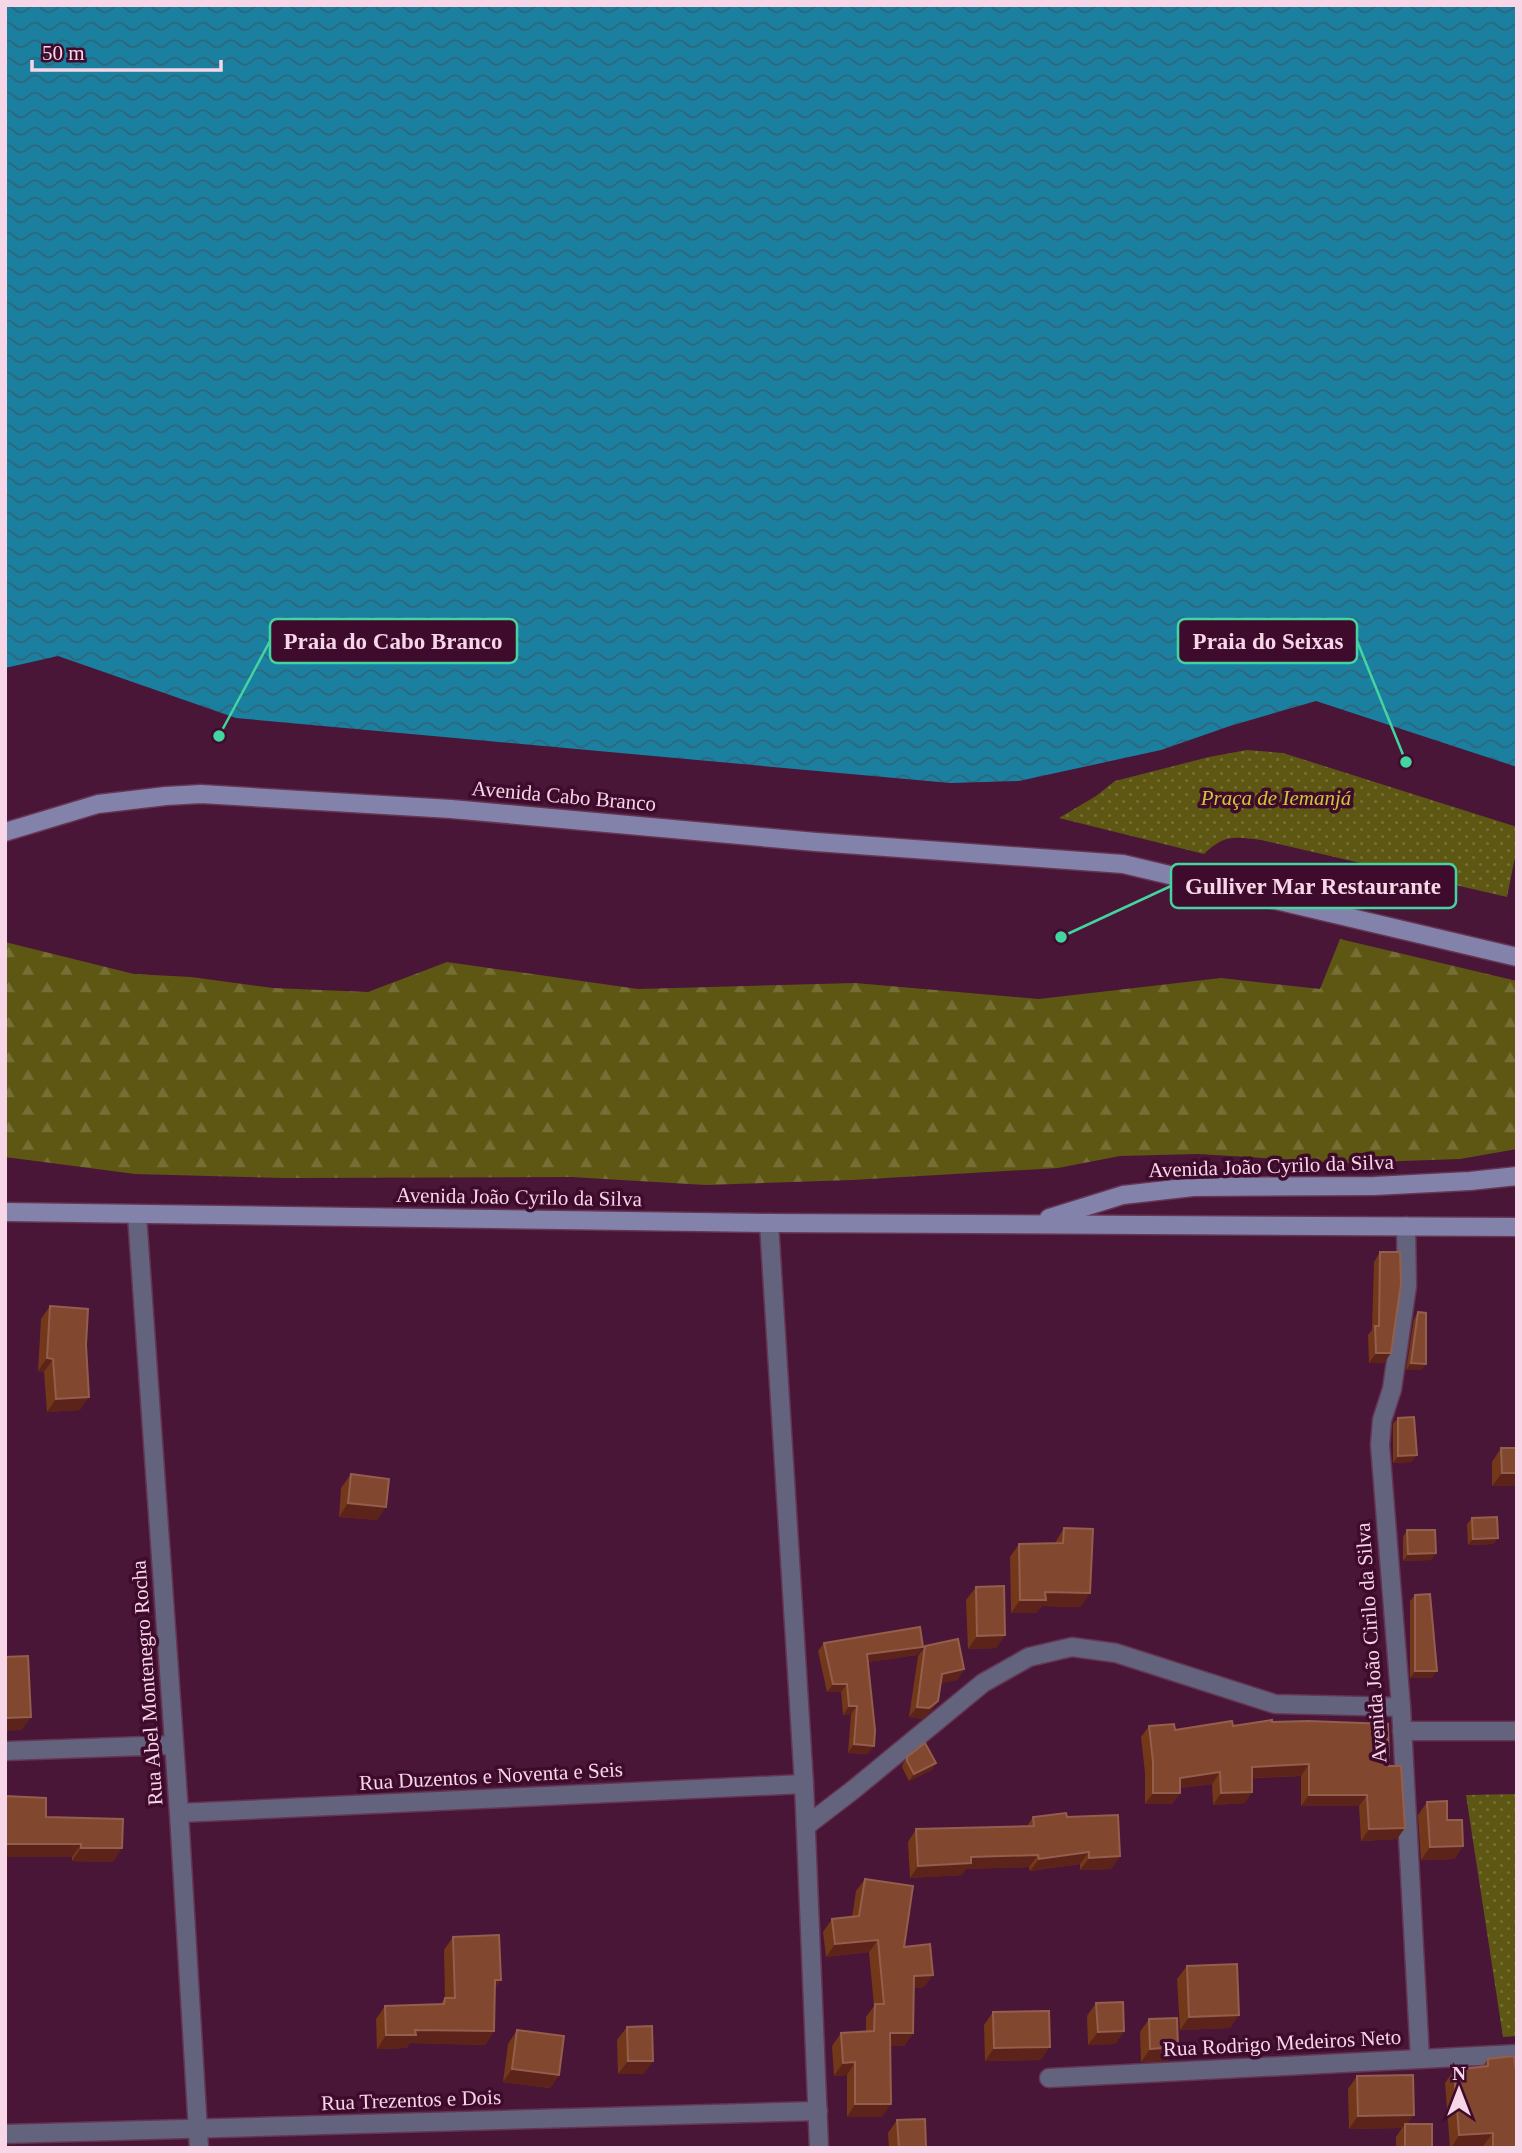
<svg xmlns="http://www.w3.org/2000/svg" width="1522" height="2153" viewBox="0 0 1522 2153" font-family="Georgia,serif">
<defs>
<pattern id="green-dots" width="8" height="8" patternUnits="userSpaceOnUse" patternTransform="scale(1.75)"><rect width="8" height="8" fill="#5d5713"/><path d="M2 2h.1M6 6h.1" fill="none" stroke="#756e35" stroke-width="1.8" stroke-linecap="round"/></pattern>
<pattern id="forest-firs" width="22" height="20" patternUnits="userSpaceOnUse" patternTransform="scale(1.75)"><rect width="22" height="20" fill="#5d5713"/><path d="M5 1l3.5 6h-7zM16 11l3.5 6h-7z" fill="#756e35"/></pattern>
<pattern id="water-waves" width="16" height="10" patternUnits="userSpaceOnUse" patternTransform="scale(1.75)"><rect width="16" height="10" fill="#1b80a0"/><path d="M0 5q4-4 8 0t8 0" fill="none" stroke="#2e667c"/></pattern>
</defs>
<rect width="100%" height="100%" fill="#491637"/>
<g fill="url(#green-dots)">
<path d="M1247,750L1283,753L1517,827V847L1507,897L1261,840C1234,837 1225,834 1204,854L1059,818L1096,796L1115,781L1209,757Z"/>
<path d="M1517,1794V2036L1503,2037L1466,1795Z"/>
</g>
<path fill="url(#forest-firs)" d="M1340,939L1517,981V1149L1460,1159L1343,1163L1198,1154L1120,1156L1058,1168L852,1180L706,1185L571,1177L286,1178L135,1174L5,1157V942L134,974L191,977L273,988L368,992L447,962L638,989L855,983L1039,999L1221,978L1320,989Z"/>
<path fill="url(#water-waves)" d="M5,5H1517V767L1316,701L1230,726L1161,750L1019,781L950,783L236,718L58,656L5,668Z"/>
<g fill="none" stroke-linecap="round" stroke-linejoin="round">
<defs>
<g id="street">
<path d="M137,1215L179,1813L199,2148"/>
<path d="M769,1223L804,1784L819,2148"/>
<path d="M1406,1226L1407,1286L1392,1389L1382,1420L1380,1445L1401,1707L1420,2059"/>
<path d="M1402,1731H1517"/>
<path d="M5,1751L173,1745"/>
<path d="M179,1813L804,1784"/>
<path d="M806,1826L853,1790L983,1683L1029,1657L1072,1647L1116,1653L1275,1704L1401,1707"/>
<path d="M1049,2078L1517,2054"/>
<path d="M5,2134L818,2111"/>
</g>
<g id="secondary">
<path d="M5,832L98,804L166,796L201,794L451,809L816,842L1123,864L1517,957"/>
<path d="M5,1212L769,1223L1517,1227"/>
<path d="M1049,1218L1123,1195L1193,1187L1374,1186L1470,1181L1517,1176"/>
</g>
</defs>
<use href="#street" stroke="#653553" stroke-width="21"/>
<use href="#secondary" stroke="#653553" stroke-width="21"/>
<use href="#street" stroke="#63637d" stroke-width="18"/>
<use href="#secondary" stroke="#8282aa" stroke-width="18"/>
</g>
<g fill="#733719">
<path d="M1380,1252L1384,1363H1369L1368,1335L1372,1330L1374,1262Z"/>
<path d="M50,1306L80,1410L47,1412L44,1372L38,1371L41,1319Z"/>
<path d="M1418,1312L1426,1364L1421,1370H1406L1414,1319Z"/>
<path d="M1398,1418L1412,1462L1393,1463V1424Z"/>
<path d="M1501,1448L1517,1486H1492V1462Z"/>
<path d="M351,1474L377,1520L339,1517L341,1488Z"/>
<path d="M1472,1518L1498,1538L1493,1544L1468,1545L1467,1524Z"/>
<path d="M1064,1528L1081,1607L1042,1606L1036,1613H1011L1010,1557L1019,1544L1055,1543Z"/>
<path d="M1407,1530L1436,1553L1431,1560L1403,1561V1537Z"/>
<path d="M976,1587L1005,1635L996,1648L968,1649L966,1600Z"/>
<path d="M1415,1595L1432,1678H1410V1601Z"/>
<path d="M824,1643L923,1647L917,1655L868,1662V1754L848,1753L851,1714L843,1715L841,1692H827L818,1651Z"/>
<path d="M925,1646L964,1669L957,1680L941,1683L938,1701L931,1711L922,1719L909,1717L918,1656Z"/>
<path d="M1272,1722L1389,1766L1397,1839L1361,1841L1359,1806H1301V1776L1252,1778L1245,1803L1213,1805L1212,1784L1180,1788V1793L1172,1804H1145V1773L1141,1737L1149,1726L1175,1730L1233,1726Z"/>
<path d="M907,1757L932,1770L909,1781L902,1767L903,1764Z"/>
<path d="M1427,1802L1447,1820L1463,1846L1454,1859L1421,1860L1418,1815Z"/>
<path d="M46,1817L113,1862L72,1861V1857H5Z"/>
<path d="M1033,1817H1067L1120,1856L1111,1869L1080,1870V1864L1030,1871L1029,1867L966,1869L962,1875L910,1878L908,1842L916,1829L1027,1826Z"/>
<path d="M865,1879L904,1947L924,1987L914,1988L913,2033L904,2046L890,2045L882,2117H847V2075L834,2076L832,2046L841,2033L866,2031V2017L874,2006L869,1952L826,1957L823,1932L832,1919L852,1917L856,1891Z"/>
<path d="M453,1937L494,1989V2031L485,2045L410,2043L406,2048L377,2049L376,2019L385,2006L440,2005L445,1998L444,1950Z"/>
<path d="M1187,1966L1230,2028L1180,2030L1177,1979Z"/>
<path d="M1096,2003L1124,2031L1115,2044L1088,2045L1087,2016Z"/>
<path d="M993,2012L1041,2060L985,2061L984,2025Z"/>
<path d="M1149,2019L1168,2061L1141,2062L1140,2032Z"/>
<path d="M627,2027L644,2074H618L617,2040Z"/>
<path d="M517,2030L559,2075L550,2088L503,2082L508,2044Z"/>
<path d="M1488,2059L1517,2148H1483V2146L1450,2148L1445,2083L1454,2070L1482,2067Z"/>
<path d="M1357,2076L1408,2124L1432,2148H1396V2137L1402,2128L1349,2129L1348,2089Z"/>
<path d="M897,2120L926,2148H889L888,2133Z"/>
</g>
<g fill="#5c231b">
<path d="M1376,1353H1391L1384,1363H1369Z"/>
<path d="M47,1358L53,1359L44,1372L38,1371Z"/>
<path d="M1411,1363L1426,1364L1421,1370H1406Z"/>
<path d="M89,1397L80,1410L47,1412L56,1399Z"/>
<path d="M1417,1455L1412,1462L1393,1463L1398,1456Z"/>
<path d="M1502,1473H1517V1486H1492Z"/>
<path d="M348,1503L386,1507L377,1520L339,1517Z"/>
<path d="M1498,1538L1493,1544L1468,1545L1473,1539Z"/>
<path d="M1436,1553L1431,1560L1403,1561L1408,1554Z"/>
<path d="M1045,1592L1090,1593L1081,1607L1042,1606L1036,1613H1011L1020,1600Z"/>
<path d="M1005,1635L996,1648L968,1649L977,1636Z"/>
<path d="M923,1647L917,1655L861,1663L867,1654Z"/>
<path d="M964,1669L957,1680L935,1684L942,1674Z"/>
<path d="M1415,1671H1437L1432,1678H1410Z"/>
<path d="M833,1684H847L841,1692H827Z"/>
<path d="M938,1701L931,1711L922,1719L909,1717L917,1707Z"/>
<path d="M849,1706H857L851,1714L843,1715Z"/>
<path d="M31,1717L22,1730L5,1731V1718Z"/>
<path d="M854,1744L874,1746L868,1754L848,1753Z"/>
<path d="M936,1763L932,1770L909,1781L914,1774Z"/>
<path d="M1309,1764L1301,1776L1244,1778L1252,1767Z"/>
<path d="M1220,1772L1212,1784L1172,1789L1180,1778Z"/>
<path d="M1252,1792L1245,1803L1213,1805L1221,1793Z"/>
<path d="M1153,1793H1180L1172,1804H1145Z"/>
<path d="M1309,1795H1367L1359,1806H1301Z"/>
<path d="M1405,1828L1397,1839L1361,1841L1369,1829Z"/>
<path d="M5,1844H81L72,1857H5Z"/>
<path d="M1463,1846L1454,1859L1421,1860L1430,1847Z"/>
<path d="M81,1848H122L113,1862L72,1861Z"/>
<path d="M1089,1852L1080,1864L1030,1871L1039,1859Z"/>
<path d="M1038,1855L1029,1867L966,1869L962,1875L910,1878L918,1866L971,1857Z"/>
<path d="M1120,1856L1111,1869L1080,1870L1089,1858Z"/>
<path d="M878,1940L869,1952L826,1957L835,1944Z"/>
<path d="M933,1975L924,1987L906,1989L914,1976Z"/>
<path d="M495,1980H501L491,1993Z"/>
<path d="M1239,2015L1230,2028L1180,2030L1189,2017Z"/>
<path d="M415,2030L494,2031L485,2045L410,2043L406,2048L377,2049L386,2035Z"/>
<path d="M1124,2031L1115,2044L1088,2045L1098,2032Z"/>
<path d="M890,2033H913L904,2046L881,2045Z"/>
<path d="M1050,2047L1041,2060L985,2061L994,2048Z"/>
<path d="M1178,2047L1168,2061L1141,2062L1150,2049Z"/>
<path d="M628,2061H653L644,2074H618Z"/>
<path d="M855,2062L847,2075L834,2076L843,2063Z"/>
<path d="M512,2069L559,2075L550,2088L503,2082Z"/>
<path d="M855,2104H891L882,2117H847Z"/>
<path d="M1414,2115L1405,2128V2124L1402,2128L1349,2129L1358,2116Z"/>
<path d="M1493,2133L1483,2146L1451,2148L1459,2135Z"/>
</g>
<g fill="#81482f" stroke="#945e4c" stroke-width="2">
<path d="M1380,1252H1400L1401,1284L1391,1353H1376L1375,1326H1379Z"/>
<path d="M50,1306L88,1309L86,1345L89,1397L56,1399L53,1359L47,1358Z"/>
<path d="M1418,1312L1426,1313V1364L1411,1363Z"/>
<path d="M1414,1417L1417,1455L1398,1456V1418Z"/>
<path d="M1501,1448H1517V1473H1502Z"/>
<path d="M351,1474L389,1479L386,1507L348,1503Z"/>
<path d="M1497,1517L1498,1538L1473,1539L1472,1518Z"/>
<path d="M1064,1528L1093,1529L1090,1593L1045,1592L1046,1600H1020L1019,1544L1063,1543Z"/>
<path d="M1407,1530H1435L1436,1553L1408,1554Z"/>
<path d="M1004,1586L1005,1635L977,1636L976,1587Z"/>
<path d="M1430,1594L1437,1671H1415V1595Z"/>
<path d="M920,1627L923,1647L867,1654L875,1730L874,1746L854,1744L857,1706H849L847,1684H833L824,1643Z"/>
<path d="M958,1639L964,1669L942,1674L938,1701L929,1708L917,1707L925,1646Z"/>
<path d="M28,1656L31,1717L5,1718V1657Z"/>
<path d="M1272,1720V1722L1308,1721L1388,1724L1389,1766H1401L1405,1828L1369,1829L1367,1795H1309V1764L1252,1767V1792L1221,1793L1220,1772L1180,1778V1793H1153V1762L1149,1726L1174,1724L1175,1730L1232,1721L1233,1726Z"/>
<path d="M925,1743L936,1763L914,1774L907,1761V1757Z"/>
<path d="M5,1796L46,1798V1817L123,1819L122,1848H81V1844H5Z"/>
<path d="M1447,1801V1820H1462L1463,1846L1430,1847L1427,1802Z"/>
<path d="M1066,1813L1067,1817L1118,1815L1120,1856L1089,1858V1852L1039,1859L1038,1855L971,1857V1863L918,1866L916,1829L1034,1826L1033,1817Z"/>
<path d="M865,1879L913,1886L904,1947L930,1944L933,1975L914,1976L913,2033H890L891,2104H855V2062L843,2063L841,2033L874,2031L875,2004H884L878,1940L835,1944L832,1919L859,1916Z"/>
<path d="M499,1935L501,1980H495L494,2031L415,2030L416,2035H386L385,2006L444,2004L445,1998H455L453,1937Z"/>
<path d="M1237,1964L1239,2015L1189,2017L1187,1966Z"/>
<path d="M1123,2002L1124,2031L1098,2032L1096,2003Z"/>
<path d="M1049,2011L1050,2047L994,2048L993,2012Z"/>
<path d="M1177,2018L1178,2047L1150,2049L1149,2019Z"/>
<path d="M652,2026L653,2061H628L627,2027Z"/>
<path d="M517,2030L564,2036L559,2075L512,2069Z"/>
<path d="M1514,2056L1517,2079V2148H1493V2133L1459,2135L1454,2070L1488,2066V2059Z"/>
<path d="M1413,2075L1414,2115L1358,2116L1357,2076Z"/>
<path d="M925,2119L926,2148H899L897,2120Z"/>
<rect x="1405" y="2124" width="27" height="24"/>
</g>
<g text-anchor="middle" stroke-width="7" stroke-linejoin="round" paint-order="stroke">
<g font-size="21" fill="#f7d6e7" stroke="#3e0b2c">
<text transform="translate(564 796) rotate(5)" y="7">Avenida Cabo Branco</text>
<text transform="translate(1271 1166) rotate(-2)" y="7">Avenida João Cyrilo da Silva</text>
<text transform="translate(519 1197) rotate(1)" y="7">Avenida João Cyrilo da Silva</text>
<text transform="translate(1371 1643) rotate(-94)" y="7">Avenida João Cirilo da Silva</text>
<text transform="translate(147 1683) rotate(-94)" y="7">Rua Abel Montenegro Rocha</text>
<text transform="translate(491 1776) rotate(-3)" y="7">Rua Duzentos e Noventa e Seis</text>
<text transform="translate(1282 2043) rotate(-3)" y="7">Rua Rodrigo Medeiros Neto</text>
<text transform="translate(411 2100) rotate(-2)" y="7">Rua Trezentos e Dois</text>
</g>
<g font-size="21" font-style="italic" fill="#d0c536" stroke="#3e0b2c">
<text x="1276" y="805">Praça de Iemanjá</text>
</g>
</g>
<path fill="none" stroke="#43d4a0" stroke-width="2.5" d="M1406 762L1357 641M219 736L270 641M1061 937L1171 886"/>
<g fill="#43d4a0" stroke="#3e0b2c" stroke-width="2.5">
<circle cx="1406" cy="762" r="7"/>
<circle cx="219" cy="736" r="7"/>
<circle cx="1061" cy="937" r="7"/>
</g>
<g fill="#3e0b2c" stroke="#43d4a0" stroke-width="2.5">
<rect x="1178" y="619" width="179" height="44" rx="7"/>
<rect x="270" y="619" width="247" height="44" rx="7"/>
<rect x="1171" y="864" width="285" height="44" rx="7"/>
</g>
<g font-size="23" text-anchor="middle" font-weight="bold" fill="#f7d6e7">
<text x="1268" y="649">Praia do Seixas</text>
<text x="393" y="649">Praia do Cabo Branco</text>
<text x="1313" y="894">Gulliver Mar Restaurante</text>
</g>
<rect width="1522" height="2153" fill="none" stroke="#f7d6e7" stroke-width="14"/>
<g transform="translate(1459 2090)" stroke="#3e0b2c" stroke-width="5" paint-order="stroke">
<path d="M0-5L12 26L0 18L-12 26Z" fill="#f7d6e7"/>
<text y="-10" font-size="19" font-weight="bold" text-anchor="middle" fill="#f7d6e7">N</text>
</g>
<path d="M32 60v10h189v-10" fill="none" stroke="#f7d6e7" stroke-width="3.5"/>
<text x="42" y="60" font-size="21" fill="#f7d6e7" stroke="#3e0b2c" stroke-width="5" paint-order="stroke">50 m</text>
</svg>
